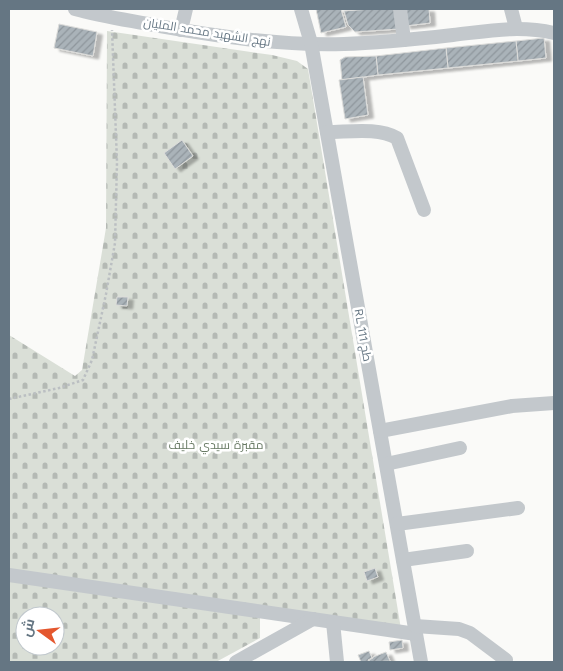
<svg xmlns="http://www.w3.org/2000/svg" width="563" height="671" viewBox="0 0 563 671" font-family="'Work Sans',Cairo,sans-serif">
<defs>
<pattern id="cemetery-stones" width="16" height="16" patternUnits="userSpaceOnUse" patternTransform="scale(1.25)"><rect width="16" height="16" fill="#dadfd7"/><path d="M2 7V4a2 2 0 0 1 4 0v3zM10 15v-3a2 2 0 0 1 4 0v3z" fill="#b4b9b4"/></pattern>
<pattern id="building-hatch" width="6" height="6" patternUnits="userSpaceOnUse" patternTransform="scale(1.25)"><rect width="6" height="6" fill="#aab3b9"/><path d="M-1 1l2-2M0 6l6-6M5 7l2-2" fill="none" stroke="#8e969c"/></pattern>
<filter id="shadow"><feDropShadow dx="5.5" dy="3" stdDeviation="1" flood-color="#0004"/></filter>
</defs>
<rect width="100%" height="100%" fill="#fafaf8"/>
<g fill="url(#cemetery-stones)" fill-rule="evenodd">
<path d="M107,31L272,55L297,61L308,69L401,629L9,569V335L75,376L82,370L106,228Z"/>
<path d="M9,581L260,617V638L216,662H9ZM25,616H55V646H25Z"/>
</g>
<g fill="url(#building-hatch)" stroke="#dcdcda" filter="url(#shadow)">
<path d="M316,9H341L346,27L321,33Z"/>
<path d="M372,9H397L398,29L355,32L348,25L344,11Z"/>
<path d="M404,9H429L430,23L405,26Z"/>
<path d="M59,24L97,32L93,56L54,48Z"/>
<path d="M544,38L546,58L518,61L516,41Z"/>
<path d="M516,41L518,61L448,68L446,48Z"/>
<path d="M446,48L448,68L378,75L376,56Z"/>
<path d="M376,56L378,75L342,80L340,60L345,57Z"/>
<path d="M363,77L368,115L345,119L339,80Z"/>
<path d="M182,140L193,156L175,169L164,153Z"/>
<path d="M117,297H128L127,306L116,305Z"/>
<path d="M375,568L378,577L367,581L364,572Z"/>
<path d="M402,640L403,648L390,650L389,642Z"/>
<path d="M369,651L372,658L368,660L369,662H361L358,655Z"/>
<path d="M386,652L390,661L370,662L369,660L373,658V657Z"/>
</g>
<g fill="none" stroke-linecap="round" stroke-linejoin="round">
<path stroke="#bbbfc2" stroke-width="2.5" stroke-dasharray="2.5 2.5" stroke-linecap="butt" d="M9,399L59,388L83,380L92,360L106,294L115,243L117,162L112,30"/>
<g stroke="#c3c8cc" stroke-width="14">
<path d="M75,9C100,16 127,20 153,25C216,36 279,46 344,44C380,43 417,39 453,35C488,31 519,25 554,33"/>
<path d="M301,9L311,43L421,662"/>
<path d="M400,9L404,40"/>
<path d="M511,9L516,28"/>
<path d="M181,30L186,9"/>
<path d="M327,132C349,132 378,127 397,138L424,210"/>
<path d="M380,431L512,406L554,403"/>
<path d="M386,464L460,448"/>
<path d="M397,524L518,508"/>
<path d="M403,560L467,551"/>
<path d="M9,575L416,634"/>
<path d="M333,622L337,662"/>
<path d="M415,626L459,629L470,633L506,660"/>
<path d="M236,662L313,619"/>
</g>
</g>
<g text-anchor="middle" stroke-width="5" stroke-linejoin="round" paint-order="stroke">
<g font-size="12" fill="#657683" stroke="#fff">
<text transform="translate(207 32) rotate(9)" y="4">نهج الشهيد محمد المليان</text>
<text transform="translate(363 335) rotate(80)" y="4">RL طج 111</text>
</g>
<g font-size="12" fill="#687a64" stroke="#fff">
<text x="216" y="449">مقبرة سيدي خليف</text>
</g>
</g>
<rect width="563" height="671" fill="none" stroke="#657683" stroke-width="20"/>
<g transform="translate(40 631) rotate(285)"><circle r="24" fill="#ffffff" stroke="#c1c8cd"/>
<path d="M0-4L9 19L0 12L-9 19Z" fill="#e4572e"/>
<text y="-8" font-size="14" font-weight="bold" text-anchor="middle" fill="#657683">ش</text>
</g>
</svg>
